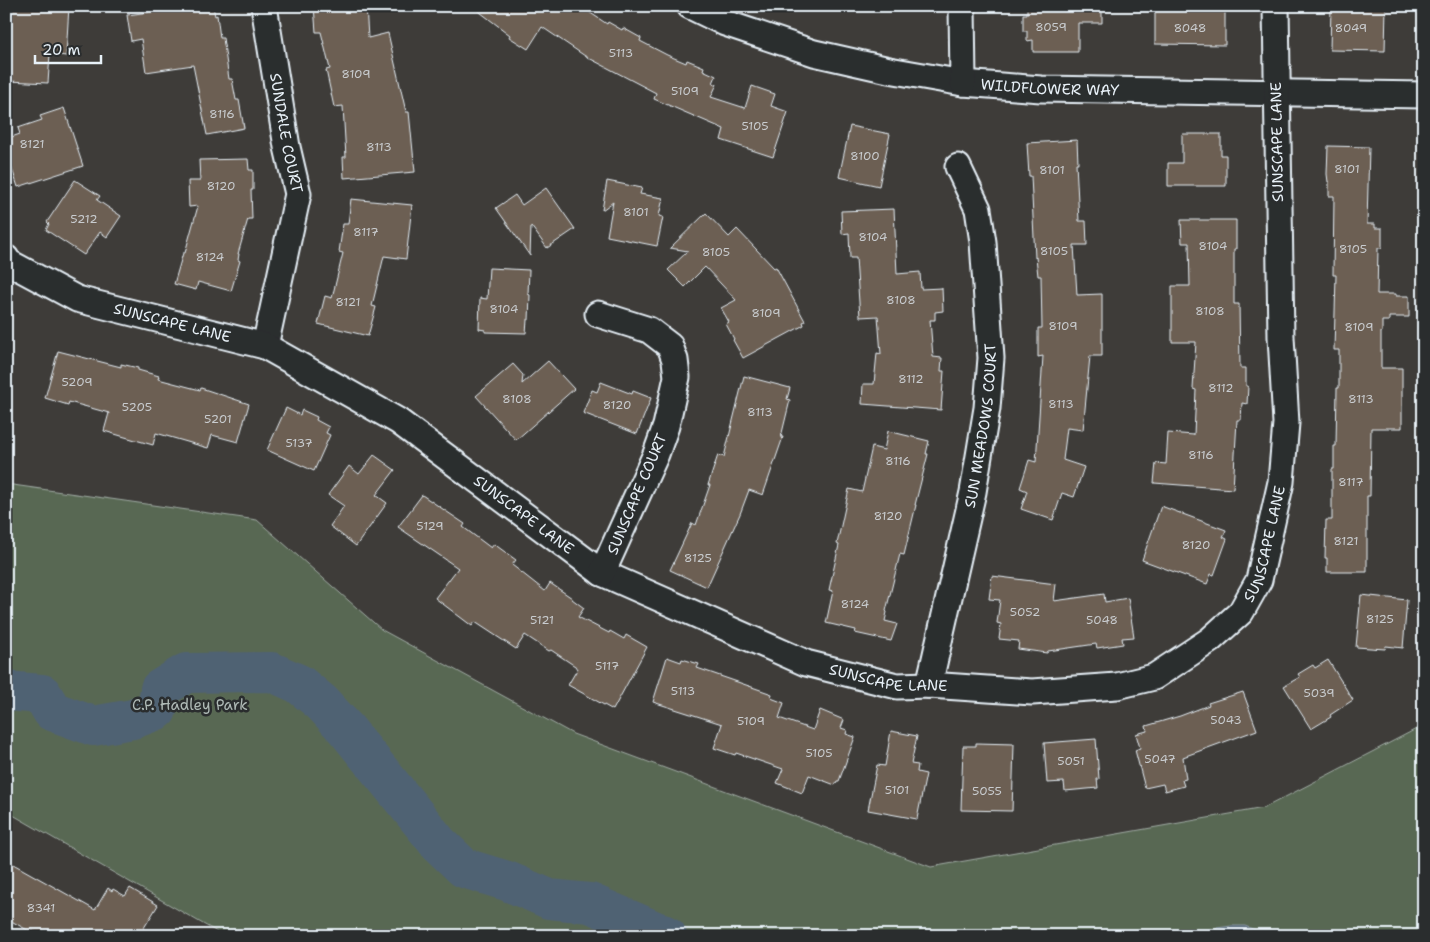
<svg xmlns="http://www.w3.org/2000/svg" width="1430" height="942" viewBox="0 0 1430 942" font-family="'Shantell Sans',sans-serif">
<rect width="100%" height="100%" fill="#3e3c39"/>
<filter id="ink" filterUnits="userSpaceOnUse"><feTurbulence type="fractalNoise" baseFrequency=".02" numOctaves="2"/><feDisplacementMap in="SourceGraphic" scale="10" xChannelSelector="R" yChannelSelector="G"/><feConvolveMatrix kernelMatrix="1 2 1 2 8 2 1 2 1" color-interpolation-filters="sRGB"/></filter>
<g filter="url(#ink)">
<path fill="#596852" stroke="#a0aca5" d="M6,484L257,520L382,630L573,734L931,867L1264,808L1424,725V936H224L6,811Z"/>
<path fill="#506273" stroke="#8d9ba8" d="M1231,926H1245L1260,932L1261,936H1212L1217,928Z"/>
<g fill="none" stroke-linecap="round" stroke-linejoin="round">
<path stroke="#506273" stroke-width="40" d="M6,691L42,694L52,711L93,726L133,719L157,710L160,689L186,673L272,672L299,684L322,703L346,729L439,844L464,868L507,881L549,899L590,903L667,936"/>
</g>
<g fill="#6c5f53" stroke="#e8f1f8">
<path d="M12,6H69L66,56L50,54L48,83L9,81L11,60H9Z"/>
<path d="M148,6H174V10L202,6H213L215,16L217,15L220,38H223L229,79H232L236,100H239L244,128L207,135L193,65L146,72L141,39L131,41L127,15L149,12Z"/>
<path d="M314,6H366L368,38L388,33L406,112H409L415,172L344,178L343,157H346L343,106L334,107L326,70L330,69L321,32H316Z"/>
<path d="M472,6H580L607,24L608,22L622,30L623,28L641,38L640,41L667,55L686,63L687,60L704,67L703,70L716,76L713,83L717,84L711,97L745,108L752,86L775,94L771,106L788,112L773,157L721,140L724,129L654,99L656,93L585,56L542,27L528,49L509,37L510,35Z"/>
<path d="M1027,6H1102V23H1078V52H1033V40L1027,41V31H1023V14H1027Z"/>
<path d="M1156,6H1225V45L1155,44V9H1156Z"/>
<path d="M1331,6H1386L1385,51L1330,50Z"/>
<path d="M64,108L83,166L18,187L10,163L6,164V139L20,134L18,128L42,120L40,116Z"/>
<path d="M850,126L890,134L879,186L839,177Z"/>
<path d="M1182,134H1221V155H1226V186H1168V163H1182Z"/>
<path d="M1077,140L1078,163H1076L1079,221H1086L1087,245H1074L1077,295L1102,294V356H1090L1083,430L1067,428L1063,460L1084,467L1074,497L1062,493L1053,520L1021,509L1027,491L1020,488L1029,460L1036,462L1043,356L1038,357V328H1042L1041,276H1038L1036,257L1035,258L1031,176H1029L1027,143Z"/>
<path d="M1328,146L1369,147L1367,224H1375V228H1382V248H1378L1377,294H1396V296H1409V317H1389V321H1382V332H1381V368H1402V428H1371L1370,496H1367V572H1327V558H1325L1326,520H1332V469H1334V446H1336L1337,388H1339V350H1334L1336,275H1333L1334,196H1329V182H1328L1327,174Z"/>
<path d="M248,159L249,170H253V190H251L252,219H248L238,254H239L238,260L240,261L231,291L198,282L196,290L174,284L183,253H185L198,206L189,207L188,181H200L199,160Z"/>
<path d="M75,180L100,196L97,200L121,216L107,237L100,232L84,255L46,230L49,224L47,222Z"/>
<path d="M607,181L642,188L640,194L663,198L659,216L663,217L657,246L607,236L613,202L602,210Z"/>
<path d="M546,188L575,229L547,248L531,226L530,256L496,208L515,195L522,205Z"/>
<path d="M351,199L412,205L406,259L384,256L372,306L376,307L368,336L318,324L325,296L332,298L343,253L339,252L343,224H348Z"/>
<path d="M894,209L897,274L920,272L921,289L942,288L943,311L935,312V320H930L933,357L942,358L941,371H944L941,410L862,404L863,384H874L877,353L881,354L878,316L860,317L856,258H850L849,233L842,234L841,211Z"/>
<path d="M706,213L729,237L737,229L774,268L776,267L805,321L803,322L804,325L743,358L733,340L734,339L726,324L729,322L721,308L736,300L705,267L685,287L668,270L688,251L670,248Z"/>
<path d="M1181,220H1236V249H1234V304H1239L1240,368H1246V386H1248L1247,404L1242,403L1241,420H1237L1233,489L1154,483L1156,463L1166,464L1168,433L1194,435L1196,390L1193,389L1196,342H1172V286H1190L1189,243H1182Z"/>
<path d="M489,268L529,270L528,294L530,295L529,320H527L526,333L485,332V330L479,329L480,298L487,299Z"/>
<path d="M58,351L121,367V364L138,368V370L159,376L158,379L200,390L201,388L249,404L238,442L212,435L208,448L156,433L153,445L104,431L109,413L69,402L68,405L45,398Z"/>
<path d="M548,361L574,389L516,440L476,396L513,364L523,375L522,384Z"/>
<path d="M744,376L790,388L787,399L790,400L781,437H783L763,495L749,490L740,514L707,587L670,570L692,523L696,525L710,485H708L718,455L724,457Z"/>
<path d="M601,382L632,394L633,391L651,398L637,434L583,413L592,390L597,392Z"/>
<path d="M286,408L300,415L302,410L317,417L316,420L329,427L326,433L330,435L314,471L267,450Z"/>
<path d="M888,431L929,441L926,454H928L915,505H916L904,555L900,554L886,611L887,612L885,621L897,624L891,641L855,633L856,630L826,623L833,591L829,590L839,545L837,544L849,489L862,492L872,447L884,450Z"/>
<path d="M374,455L395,470L376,495L387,503L356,546L330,526L344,506L328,495L349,466L359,474Z"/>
<path d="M422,495L465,524L463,527L491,548L494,544L516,560L512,565L545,591L550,583L572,598V599L584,608L578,617L609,633L610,631L624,639L626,635L647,647L613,710L568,685L578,668L551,650L549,651L525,635L516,649L475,622L472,626L435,598L458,568L398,527Z"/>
<path d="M1161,506L1226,530L1223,537L1227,539L1214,575L1211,574L1207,584L1142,560Z"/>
<path d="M992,576L1056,584L1054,601L1104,594L1105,602L1128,598L1134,637L1122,638L1123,644L1097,648L1096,644L1048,651L1047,653L1018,649L1019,641L999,639L1001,624L997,623L1000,600L989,599Z"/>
<path d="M1361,595L1407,600L1403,648L1386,646L1385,649L1356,647Z"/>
<path d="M667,657L681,662L682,659L699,664L697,668L772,694L771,698L784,703L779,718L813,730L820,710L844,720L841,728L847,730L846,734L855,737L839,781H837L835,785L809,775L802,793L777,783L783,769L736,753L735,755L714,748L722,724L653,702Z"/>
<path d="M1328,660L1353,700L1330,715L1331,717L1311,729L1284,686L1300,677L1298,674L1313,665L1315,668Z"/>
<path d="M1243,692L1257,730L1183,757L1186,779L1182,780L1184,786L1165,791L1163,784L1145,788L1135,750L1140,748L1136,734L1147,731L1146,726L1180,716L1209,705L1208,703Z"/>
<path d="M891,731L917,736L911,764L918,765L917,772L926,774L917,819L868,810L877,765L885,766Z"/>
<path d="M1096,739L1099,779H1097L1098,788L1065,791L1064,782L1047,783L1044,743Z"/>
<path d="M976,743L1014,744L1012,811L961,810L963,746H976Z"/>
<path d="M6,860L95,910L108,888L112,891L113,889L125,896L130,888L158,905L139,936H42L30,929L29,931L6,918Z"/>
</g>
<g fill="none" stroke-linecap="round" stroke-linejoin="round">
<defs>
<g id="street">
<path id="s1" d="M264,6L287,147L298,194L265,346"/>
<path id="s2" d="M690,6L725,23L814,53L889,70L963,83L1041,89L1424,95"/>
<path d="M962,6L963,83"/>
<path id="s3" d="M6,258L8,262L77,299L265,346L398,421L602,573L806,663L897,686L929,685L1032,692L1117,686L1154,677L1210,640L1241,612L1259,580L1281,482L1286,423L1281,337L1276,6"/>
<path d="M598,314L649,330L670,346L675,360L677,377L666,426L656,454L602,573"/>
<path id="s4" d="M929,685L973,492L987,408L991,358L983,242L978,209L958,167"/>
</g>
</defs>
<use href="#street" stroke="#e8f1f8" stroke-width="29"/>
<use href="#street" stroke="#2a2d2e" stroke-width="25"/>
</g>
</g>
<g text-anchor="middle" stroke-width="5" stroke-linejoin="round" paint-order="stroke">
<g font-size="12" fill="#c9cccf">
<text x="1051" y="31">8059</text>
<text x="1190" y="32">8048</text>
<text x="1351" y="32">8049</text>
<text x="621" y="57">5113</text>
<text x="356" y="78">8109</text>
<text x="685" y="95">5109</text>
<text x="222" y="118">8116</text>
<text x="755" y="130">5105</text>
<text x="32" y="148">8121</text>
<text x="379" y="151">8113</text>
<text x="865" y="160">8100</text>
<text x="1347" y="173">8101</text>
<text x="1052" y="174">8101</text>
<text x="221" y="190">8120</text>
<text x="636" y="216">8101</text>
<text x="84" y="223">5212</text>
<text x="366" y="236">8117</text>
<text x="873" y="241">8104</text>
<text x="1213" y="250">8104</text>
<text x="1353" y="253">8105</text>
<text x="1054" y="255">8105</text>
<text x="716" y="256">8105</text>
<text x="210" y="261">8124</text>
<text x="901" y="304">8108</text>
<text x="348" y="306">8121</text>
<text x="504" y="313">8104</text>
<text x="1210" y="315">8108</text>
<text x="766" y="317">8109</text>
<text x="1063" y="330">8109</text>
<text x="1359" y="331">8109</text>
<text x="911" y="383">8112</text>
<text x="77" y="386">5209</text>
<text x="1221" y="392">8112</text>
<text x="517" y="403">8108</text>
<text x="1361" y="403">8113</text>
<text x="1061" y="408">8113</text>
<text x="617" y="409">8120</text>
<text x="137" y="411">5205</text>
<text x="760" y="416">8113</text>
<text x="218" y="423">5201</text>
<text x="299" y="447">5137</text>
<text x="1201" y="459">8116</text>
<text x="898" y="465">8116</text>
<text x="1351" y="486">8117</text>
<text x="888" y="520">8120</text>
<text x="430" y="530">5129</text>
<text x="1346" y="545">8121</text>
<text x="1196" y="549">8120</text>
<text x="698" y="562">8125</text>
<text x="855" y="608">8124</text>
<text x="1025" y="616">5052</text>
<text x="1380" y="623">8125</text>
<text x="542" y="624">5121</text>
<text x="1102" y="624">5048</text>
<text x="607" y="670">5117</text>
<text x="683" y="695">5113</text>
<text x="1319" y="697">5039</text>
<text x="1226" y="724">5043</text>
<text x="751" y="725">5109</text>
<text x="819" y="757">5105</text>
<text x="1160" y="763">5047</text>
<text x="1071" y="765">5051</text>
<text x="897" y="794">5101</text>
<text x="987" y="795">5055</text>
<text x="41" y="912">8341</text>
</g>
<g font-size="15" fill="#e8f1f8" stroke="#2a2d2e">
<text dy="5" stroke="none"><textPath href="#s2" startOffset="372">WILDFLOWER WAY</textPath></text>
<text dy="5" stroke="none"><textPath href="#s1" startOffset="129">SUNDALE COURT</textPath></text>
<text transform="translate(1277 142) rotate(-91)" y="5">SUNSCAPE LANE</text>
<text dy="5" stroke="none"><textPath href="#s3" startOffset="181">SUNSCAPE LANE</textPath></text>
<text dy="5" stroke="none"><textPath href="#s4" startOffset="265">SUN MEADOWS COURT</textPath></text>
<text transform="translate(637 494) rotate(-67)" y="5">SUNSCAPE COURT</text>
<text dy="5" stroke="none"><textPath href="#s3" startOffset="586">SUNSCAPE LANE</textPath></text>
<text dy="5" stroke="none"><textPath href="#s3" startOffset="1441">SUNSCAPE LANE</textPath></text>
<text dy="5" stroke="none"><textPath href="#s3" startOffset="991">SUNSCAPE LANE</textPath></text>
</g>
<g font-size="15" fill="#afbab6" stroke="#2a2d2e">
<text x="190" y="710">C.P. Hadley Park</text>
</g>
</g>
<rect width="1430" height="942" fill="none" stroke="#2a2d2e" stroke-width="25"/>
<rect x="12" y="12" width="1405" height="917" fill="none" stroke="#e8f1f8" stroke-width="2" filter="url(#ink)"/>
<path d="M35 55v8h66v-8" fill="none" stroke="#e8f1f8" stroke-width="2.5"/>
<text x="42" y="55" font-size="15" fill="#e8f1f8" stroke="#2a2d2e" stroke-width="4" paint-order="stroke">20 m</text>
</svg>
